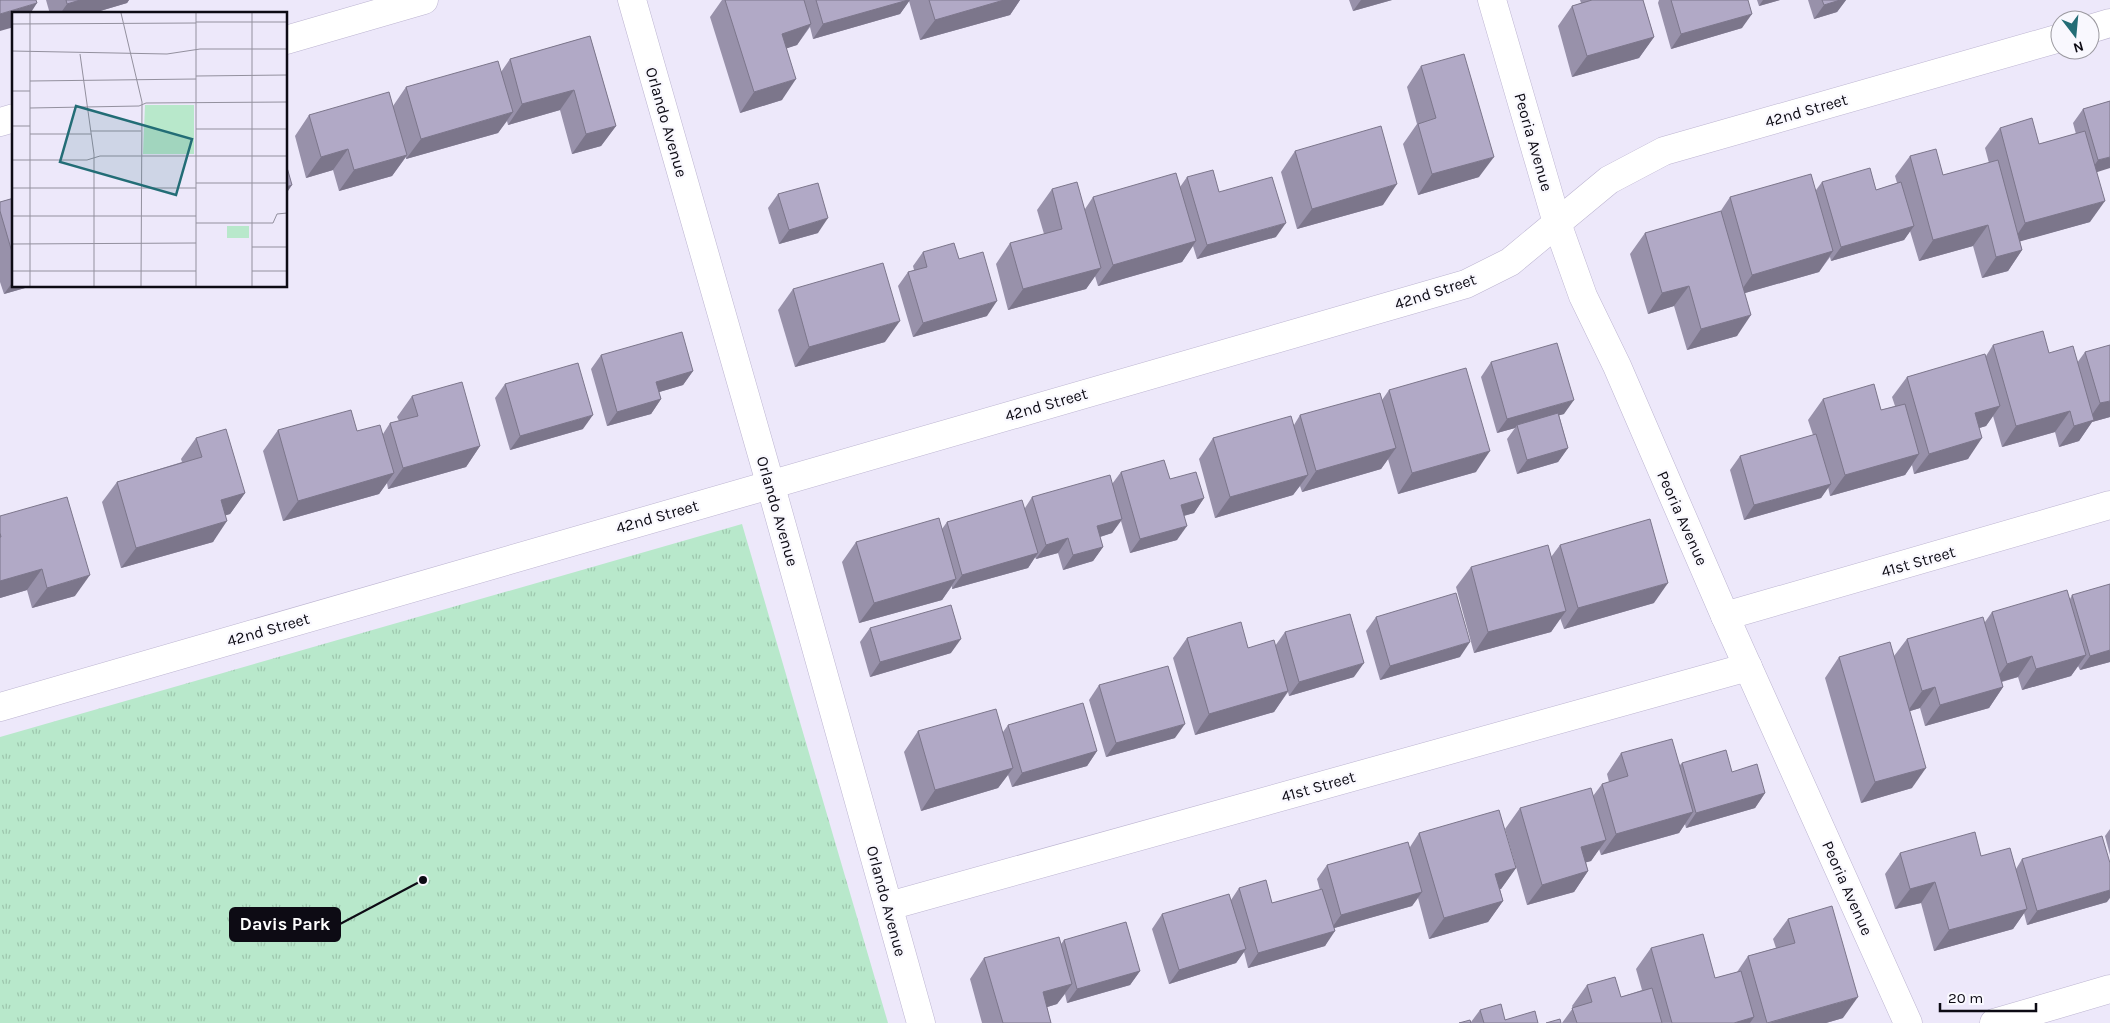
<svg xmlns="http://www.w3.org/2000/svg" width="2110" height="1023" viewBox="0 0 2110 1023" font-family="Karla,sans-serif">
<defs>
<pattern id="grass-tufts" width="24" height="20" patternUnits="userSpaceOnUse" patternTransform="scale(1.25)"><rect width="24" height="20" fill="#b8e8cb"/><path d="M3 7l-1-3M5 7V3M7 7l1-3M15 17l-1-3M17 17v-4M19 17l1-3" fill="none" stroke="#9dc6ad"/></pattern>
</defs>
<rect width="100%" height="100%" fill="#ede8fa"/>
<path fill="url(#grass-tufts)" d="M742,524L888,1023H0V737Z"/>
<g fill="none" stroke-linecap="round" stroke-linejoin="round">
<defs>
<g id="minor">
<path d="M632,0L770,483L921,1023"/>
<path d="M1492,0L1557,223L1583,296L1617,366L1725,616L1908,1023"/>
<path d="M2090,29L2110,23"/>
<path d="M286,40L424,0"/>
<path d="M0,122L14,118"/>
<path d="M1725,616L2110,505"/>
<path d="M0,707L1466,284L1510,262L1609,180L1664,151L2060,38"/>
<path d="M889,906L1748,667"/>
<path d="M1994,1023L2110,989"/>
</g>
</defs>
<use href="#minor" stroke="#bcb4d1" stroke-width="29"/>
<use href="#minor" stroke="#fff" stroke-width="28"/>
</g>
<g fill="#9891aa">
<path d="M46,0H129L127,3L90,14H50Z"/>
<path d="M722,0H1020L1010,15L920,40L909,1L900,14L813,39L810,27L797,45L786,48L782,100L740,113L710,17Z"/>
<path d="M1349,0H1392L1353,11Z"/>
<path d="M1580,0H1643L1654,37L1639,58L1572,77L1558,26L1572,6L1581,3Z"/>
<path d="M1659,0H1748L1742,28L1671,49L1658,3Z"/>
<path d="M1757,0H1780L1759,6Z"/>
<path d="M1808,0H1846L1837,12L1814,19Z"/>
<path d="M590,36L616,126L601,146L572,154L560,110L508,125L507,121L498,133L406,159V157L392,176L339,191L333,170L306,178L295,136L309,115L393,106L406,87L501,72L510,59Z"/>
<path d="M1421,66L1479,177L1418,195L1403,144L1417,124L1407,87Z"/>
<path d="M2110,101L2097,172L2090,222L2020,241L2022,250L2008,271L1982,278L1973,246L1919,261L1910,231L1904,240L1831,261L1830,257L1819,272L1745,293L1737,336L1687,350L1674,306L1648,314L1630,254L1645,233L1720,212L1730,197L1816,190L1822,182L1876,190L1897,183L1895,176L1910,156L1943,175L1989,163L1985,148L2000,128L2039,144L2076,134L2073,123L2083,109Z"/>
<path d="M1295,151L1383,205L1297,229L1281,172Z"/>
<path d="M1187,177L1219,192L1276,237L1197,259L1193,246L1182,262L1098,286L1095,276L1086,289L1008,310L996,264L1010,243L1044,234L1037,210L1052,189L1085,209L1093,197L1180,187Z"/>
<path d="M778,194L818,233L779,244L768,208Z"/>
<path d="M14,198V286H32L4,294L0,282V202Z"/>
<path d="M923,252L959,259L987,316L913,337L898,286L908,272L914,270L913,266Z"/>
<path d="M793,289L885,342L795,367L778,310Z"/>
<path d="M1993,345L2049,353L2077,363L2085,352L2110,417L2092,422L2079,441L2059,447L2055,432L2002,447L1993,416L1986,426L1979,428L1968,459L1914,474L1912,465L1905,475L1830,496L1828,487L1821,498L1744,520L1730,470L1740,456L1813,435L1808,420L1823,399L1881,410L1895,406L1892,397L1907,377L1986,356Z"/>
<path d="M601,355L693,371L683,385L659,392L661,399L651,414L607,426L591,369Z"/>
<path d="M1491,362L1564,414L1559,415L1568,448L1558,462L1517,474L1507,439L1515,428L1497,433L1481,377Z"/>
<path d="M505,384L583,429L510,450L495,398Z"/>
<path d="M1389,390L1476,472L1398,494L1388,459L1381,469L1302,492L1300,486L1293,495L1215,518L1199,459L1213,438L1294,425L1300,415L1382,400Z"/>
<path d="M412,396L480,446L466,467L388,489L387,483L379,494L283,521L263,451L278,430L357,431L383,434L390,423L399,421L397,417Z"/>
<path d="M196,438L245,493L230,514L226,515L213,542L121,568L102,502L117,482L182,462L181,459Z"/>
<path d="M1121,472L1170,479L1204,498L1194,513L1184,516L1177,540L1130,553L1121,521L1112,533L1100,537L1103,547L1093,561L1063,570L1058,553L1036,559L1035,557L1028,568L952,589V586L942,600L859,623L842,562L856,542L942,529L947,522L1025,508L1032,497L1112,484Z"/>
<path d="M0,516L75,596L32,608L27,590L0,598Z"/>
<path d="M1560,545L1654,603L1564,629L1560,618L1551,632L1474,653L1456,587L1471,567L1551,557Z"/>
<path d="M2072,595L2110,662L2080,670L2078,666L2071,676L2022,690L2018,677L2002,682L2003,687L1989,708L1925,726L1920,708L1910,711L1912,788L1861,803L1825,678L1839,657L1894,656L1907,639L1985,622L1992,612L2070,599Z"/>
<path d="M1376,617L1460,657L1380,680L1366,631Z"/>
<path d="M870,628L951,653L870,677L860,642Z"/>
<path d="M1285,632L1354,677L1289,696L1288,692L1274,712L1195,735L1173,658L1187,638L1248,648L1275,646Z"/>
<path d="M1099,685L1175,738L1106,757L1089,700Z"/>
<path d="M1008,725L1097,751L1087,766L1012,787L1008,775L998,788L921,811L904,752L918,731L1003,732Z"/>
<path d="M1621,753L1680,765L1682,763L1765,793L1755,808L1686,828L1685,824L1679,833L1601,855L1599,849L1591,861L1586,862L1588,871L1574,892L1527,905L1505,829L1520,808L1593,796L1602,784L1609,782L1607,774Z"/>
<path d="M2110,829V855L2105,836Z"/>
<path d="M1419,833L1516,868L1501,889H1500L1503,901L1488,922L1429,939L1418,898L1412,906L1334,928L1325,946L1248,968L1244,952L1236,963L1169,984L1152,929L1162,914L1231,900L1239,888L1272,903L1320,890L1317,879L1327,865L1410,847Z"/>
<path d="M1900,853L2016,869L2022,859L2107,902L2027,925L2024,913L2013,929L1934,951L1921,903L1895,909L1885,874Z"/>
<path d="M1788,919L1843,1018L1826,1023H1562L1573,1008L1572,1006L1587,985L1621,997L1642,990L1636,969L1651,948L1715,978L1737,972L1748,956L1776,948L1773,939Z"/>
<path d="M1064,940L1140,971L1130,985L1067,1003L1065,994L1057,1004L1047,1007L1051,1023H982L970,979L984,958L1061,944Z"/>
<path d="M1480,1010L1505,1020L1538,1023H1459L1471,1022Z"/>
</g>
<g fill="#7c768b">
<path d="M80,0H129L127,3L90,14H60L67,4Z"/>
<path d="M908,0H910L900,14L813,39L823,24Z"/>
<path d="M1004,0H1020L1010,15L920,40L935,20Z"/>
<path d="M1361,0H1392L1353,11Z"/>
<path d="M1763,0H1780L1759,6Z"/>
<path d="M1840,0H1846L1837,12L1814,19L1824,5Z"/>
<path d="M37,3L30,14H14V27L0,31V14Z"/>
<path d="M1752,14L1742,28L1671,49L1681,34Z"/>
<path d="M811,24L797,45L767,55L782,34Z"/>
<path d="M1654,37L1639,58L1572,77L1587,56Z"/>
<path d="M796,79L782,100L740,113L754,92Z"/>
<path d="M574,90L560,110L508,125L522,104Z"/>
<path d="M513,112L498,133L406,159L421,139Z"/>
<path d="M616,126L601,146L572,154L586,134Z"/>
<path d="M348,149L333,170L306,178L321,157Z"/>
<path d="M407,155L392,176L339,191L354,170Z"/>
<path d="M1494,157L1479,177L1418,195L1432,174Z"/>
<path d="M2110,157V168L2088,175L2098,160Z"/>
<path d="M1397,184L1383,205L1297,229L1312,209Z"/>
<path d="M292,185L286,194V187Z"/>
<path d="M2105,201L2090,222L2011,244L2025,223Z"/>
<path d="M828,218L818,233L779,244L789,230Z"/>
<path d="M1286,223L1276,237L1197,259L1207,245Z"/>
<path d="M1988,225L1973,246L1919,261L1933,240Z"/>
<path d="M1914,226L1904,240L1831,261L1841,247Z"/>
<path d="M1196,241L1182,262L1098,286L1113,265Z"/>
<path d="M2022,250L2008,271L1982,278L1996,257Z"/>
<path d="M1833,251L1819,272L1738,295L1752,275Z"/>
<path d="M1101,268L1086,289L1008,310L1023,289Z"/>
<path d="M14,280V286H32L4,294Z"/>
<path d="M1689,286L1674,306L1648,314L1662,293Z"/>
<path d="M997,301L987,316L913,337L923,323Z"/>
<path d="M1751,315L1737,336L1687,350L1701,329Z"/>
<path d="M900,321L885,342L795,367L809,347Z"/>
<path d="M693,371L683,385L646,396L656,382Z"/>
<path d="M661,399L651,414L607,426L617,412Z"/>
<path d="M1574,400L1564,414L1517,427V425L1515,428L1497,433L1507,419Z"/>
<path d="M2110,401V417L2092,422L2079,441L2059,447L2074,426L2087,422L2100,403Z"/>
<path d="M2000,406L1986,426L1960,434L1975,413Z"/>
<path d="M2070,411L2055,432L2002,447L2016,426Z"/>
<path d="M593,415L583,429L510,450L520,436Z"/>
<path d="M1982,438L1968,459L1914,474L1929,454Z"/>
<path d="M480,446L466,467L388,489L403,468Z"/>
<path d="M1396,448L1381,469L1302,492L1316,471Z"/>
<path d="M1568,448L1558,462L1517,474L1527,460Z"/>
<path d="M1490,451L1476,472L1398,494L1412,473Z"/>
<path d="M1919,454L1905,475L1830,496L1845,475Z"/>
<path d="M394,473L379,494L283,521L298,501Z"/>
<path d="M1308,475L1293,495L1215,518L1230,497Z"/>
<path d="M1831,484L1821,498L1744,520L1754,505Z"/>
<path d="M245,493L230,514L207,521L221,500Z"/>
<path d="M1204,498L1194,513L1171,519L1181,505Z"/>
<path d="M1122,519L1112,533L1087,541L1097,526Z"/>
<path d="M227,521L213,542L121,568L136,548Z"/>
<path d="M1187,526L1177,540L1130,553L1140,539Z"/>
<path d="M1068,538L1058,553L1036,559L1046,545Z"/>
<path d="M1103,547L1093,561L1063,570L1073,555Z"/>
<path d="M1038,553L1028,568L952,589L962,575Z"/>
<path d="M42,569L27,590L0,598V581Z"/>
<path d="M90,575L75,596L32,608L47,588Z"/>
<path d="M956,579L942,600L859,623L874,603Z"/>
<path d="M1668,583L1654,603L1564,629L1578,608Z"/>
<path d="M1566,611L1551,632L1474,653L1488,632Z"/>
<path d="M961,639L951,653L870,677L880,662Z"/>
<path d="M1470,642L1460,657L1380,680L1390,666Z"/>
<path d="M2110,650V662L2080,670L2090,656Z"/>
<path d="M2086,655L2071,676L2022,690L2036,669Z"/>
<path d="M2032,656L2018,677L1992,684L2007,664Z"/>
<path d="M1364,663L1354,677L1289,696L1299,682Z"/>
<path d="M1935,687L1920,708L1907,712L1922,691Z"/>
<path d="M2003,687L1989,708L1925,726L1940,705Z"/>
<path d="M1288,691L1274,712L1195,735L1209,714Z"/>
<path d="M1185,724L1175,738L1106,757L1116,743Z"/>
<path d="M1097,751L1087,766L1012,787L1022,773Z"/>
<path d="M1013,768L998,788L921,811L935,790Z"/>
<path d="M1926,768L1912,788L1861,803L1875,782Z"/>
<path d="M1765,793L1755,808L1686,828L1696,813Z"/>
<path d="M1693,812L1679,833L1601,855L1616,834Z"/>
<path d="M1606,840L1591,861L1567,868L1581,847Z"/>
<path d="M1516,868L1501,889L1481,895L1495,874Z"/>
<path d="M1588,871L1574,892L1527,905L1542,885Z"/>
<path d="M1935,882L1921,903L1895,909L1910,889Z"/>
<path d="M2110,890V898L2107,902L2027,925L2037,911Z"/>
<path d="M1422,892L1412,906L1331,929L1341,915Z"/>
<path d="M1503,901L1488,922L1429,939L1444,918Z"/>
<path d="M2027,909L2013,929L1934,951L1949,930Z"/>
<path d="M1335,931L1325,946L1248,968L1258,953Z"/>
<path d="M1246,949L1236,963L1169,984L1179,970Z"/>
<path d="M1140,971L1130,985L1067,1003L1077,989Z"/>
<path d="M1072,984L1057,1004L1028,1013L1043,992Z"/>
<path d="M1858,997L1843,1018L1826,1023H1769Z"/>
<path d="M1754,1017L1750,1023H1734Z"/>
</g>
<g fill="#b1a9c6" stroke="#7c768b">
<path d="M0,0H36L37,3L0,14Z"/>
<path d="M66,0H80L67,4Z"/>
<path d="M725,0H804L811,24L782,34L796,79L754,92Z"/>
<path d="M816,0H908L823,24Z"/>
<path d="M929,0H1004L935,20Z"/>
<path d="M1592,0H1643L1654,37L1587,56L1572,6Z"/>
<path d="M1671,0H1748L1752,14L1681,34Z"/>
<path d="M1822,0H1840L1824,5Z"/>
<path d="M590,36L616,126L586,134L574,90L522,104L510,59Z"/>
<path d="M1464,54L1494,157L1432,174L1418,124L1436,118L1421,66Z"/>
<path d="M498,61L513,112L421,139L406,87Z"/>
<path d="M389,92L407,155L354,170L348,149L321,157L309,115Z"/>
<path d="M2110,101V157L2098,160L2083,109Z"/>
<path d="M2032,118L2039,144L2085,131L2105,201L2025,223L2000,128Z"/>
<path d="M1381,126L1397,184L1312,209L1295,151Z"/>
<path d="M1936,149L1943,175L1998,160L2022,250L1996,257L1988,225L1933,240L1910,156Z"/>
<path d="M286,164L292,185L286,187Z"/>
<path d="M1870,168L1876,190L1901,182L1914,226L1841,247L1822,182Z"/>
<path d="M1213,170L1219,192L1272,177L1286,223L1207,245L1187,177Z"/>
<path d="M1176,173L1196,241L1113,265L1093,197Z"/>
<path d="M1811,174L1833,251L1752,275L1730,197Z"/>
<path d="M1077,182L1101,268L1023,289L1010,243L1062,229L1052,189Z"/>
<path d="M818,183L828,218L789,230L778,194Z"/>
<path d="M14,198V259L0,211V202Z"/>
<path d="M1721,211L1751,315L1701,329L1689,286L1662,293L1645,233Z"/>
<path d="M954,243L959,259L983,252L997,301L923,323L908,272L927,267L923,252Z"/>
<path d="M883,263L900,321L809,347L793,289Z"/>
<path d="M2043,331L2049,353L2073,346L2094,420L2074,426L2070,411L2016,426L1993,345Z"/>
<path d="M682,332L693,371L656,382L661,399L617,412L601,355Z"/>
<path d="M1557,343L1574,400L1507,419L1491,362Z"/>
<path d="M2110,345V401L2100,403L2085,352Z"/>
<path d="M1985,354L2000,406L1975,413L1982,438L1929,454L1907,377Z"/>
<path d="M578,363L593,415L520,436L505,384Z"/>
<path d="M1466,368L1490,451L1412,473L1389,390Z"/>
<path d="M462,382L480,446L403,468L390,423L418,416L412,396Z"/>
<path d="M1874,384L1881,410L1905,404L1919,454L1845,475L1823,399Z"/>
<path d="M1380,393L1396,448L1316,471L1300,415Z"/>
<path d="M351,410L357,431L380,425L394,473L298,501L278,430Z"/>
<path d="M1558,413L1568,448L1527,460L1517,425Z"/>
<path d="M1291,416L1308,475L1230,497L1213,438Z"/>
<path d="M226,429L245,493L221,500L227,521L136,548L117,482L202,457L196,438Z"/>
<path d="M1816,434L1831,484L1754,505L1740,456Z"/>
<path d="M1164,460L1170,479L1196,472L1204,498L1181,505L1187,526L1140,539L1121,472Z"/>
<path d="M1110,475L1122,519L1097,526L1103,547L1073,555L1068,538L1046,545L1032,497Z"/>
<path d="M67,497L90,575L47,588L42,569L0,581V537H1L0,533V516Z"/>
<path d="M1022,500L1038,553L962,575L947,522Z"/>
<path d="M939,518L956,579L874,603L856,542Z"/>
<path d="M1650,519L1668,583L1578,608L1560,545Z"/>
<path d="M1548,545L1566,611L1488,632L1471,567Z"/>
<path d="M2110,584V650L2090,656L2072,595Z"/>
<path d="M2067,590L2086,655L2036,669L2032,656L2007,664L1992,612Z"/>
<path d="M1456,593L1470,642L1390,666L1376,617Z"/>
<path d="M951,605L961,639L880,662L870,628Z"/>
<path d="M1350,614L1364,663L1299,682L1285,632Z"/>
<path d="M1983,617L2003,687L1940,705L1935,687L1922,691L1907,639Z"/>
<path d="M1241,622L1248,648L1274,640L1288,691L1209,714L1187,638Z"/>
<path d="M1890,642L1926,768L1875,782L1839,657Z"/>
<path d="M1168,666L1185,724L1116,743L1099,685Z"/>
<path d="M1083,703L1097,751L1022,773L1008,725Z"/>
<path d="M996,709L1013,768L935,790L918,731Z"/>
<path d="M1672,739L1693,812L1616,834L1602,784L1628,776L1621,753Z"/>
<path d="M1726,750L1732,772L1757,764L1765,793L1696,813L1682,763Z"/>
<path d="M1591,788L1606,840L1581,847L1588,871L1542,885L1520,808Z"/>
<path d="M1499,810L1516,868L1495,874L1503,901L1444,918L1419,833Z"/>
<path d="M1975,832L1981,856L2010,848L2027,909L1949,930L1935,882L1910,889L1900,853Z"/>
<path d="M2102,836L2110,863V890L2037,911L2022,859Z"/>
<path d="M1408,842L1422,892L1341,915L1327,865Z"/>
<path d="M1266,880L1272,903L1322,889L1335,931L1258,953L1239,888Z"/>
<path d="M1229,894L1246,949L1179,970L1162,914Z"/>
<path d="M1832,906L1858,997L1767,1023L1748,956L1795,943L1788,919Z"/>
<path d="M1126,922L1140,971L1077,989L1064,940Z"/>
<path d="M1703,934L1715,978L1741,971L1754,1017L1734,1023H1672L1651,948Z"/>
<path d="M1059,937L1072,984L1043,992L1051,1023H1003L984,958Z"/>
<path d="M1615,977L1621,997L1652,988L1662,1023H1577L1572,1008L1592,1002L1587,985Z"/>
<path d="M1501,1004L1505,1020L1535,1011L1538,1023H1484L1480,1010Z"/>
<path d="M1560,1019L1561,1023H1546Z"/>
<path d="M1470,1020L1471,1023H1459Z"/>
</g>
<g text-anchor="middle" stroke-width="4.5" stroke-linejoin="round" paint-order="stroke">
<g font-size="16" fill="#0d0b14" stroke="#f9f8fe">
<text transform="translate(1806 110) rotate(-16)" y="6">42nd Street</text>
<text transform="translate(667 122) rotate(74)" y="6">Orlando Avenue</text>
<text transform="translate(1534 142) rotate(74)" y="6">Peoria Avenue</text>
<text transform="translate(1435 291) rotate(-18)" y="6">42nd Street</text>
<text transform="translate(1046 404) rotate(-16)" y="6">42nd Street</text>
<text transform="translate(778 511) rotate(74)" y="6">Orlando Avenue</text>
<text transform="translate(657 516) rotate(-16)" y="6">42nd Street</text>
<text transform="translate(1683 518) rotate(66)" y="6">Peoria Avenue</text>
<text transform="translate(1918 561) rotate(-16)" y="6">41st Street</text>
<text transform="translate(268 629) rotate(-16)" y="6">42nd Street</text>
<text transform="translate(1318 786) rotate(-16)" y="6">41st Street</text>
<text transform="translate(1848 888) rotate(66)" y="6">Peoria Avenue</text>
<text transform="translate(887 901) rotate(75)" y="6">Orlando Avenue</text>
</g>
</g>
<g transform="translate(12 12)">
<rect width="275" height="275" fill="#ede8fa"/>
<path d="M133,93H182V142H131ZM215,214H237V226H215Z" fill="#b8e8cb"/>
<path fill="none" stroke="#93909e" stroke-width="1" d="M18,1V274M109,1L130,90L129,274M184,1V274M184,10H275M0,12L184,11M0,39L155,42L188,37H275M68,42L82,142V274M184,64L275,63M18,69L184,67M0,79H18M18,96L127,94L134,91L275,90M0,114H18M184,117H275M79,119H129M18,122H79M0,148H75L88,144H275M184,171H275M0,176H184M0,204H184M184,211H261L265,202L275,201M0,232L184,231M240,235H275M0,259H184M240,259H275M240,274V1"/>
<path fill="#236d76" fill-opacity="0.15" stroke="#236d76" stroke-width="2.5" d="M64,94L180,127L164,183L48,150Z"/>
<rect width="275" height="275" fill="none" stroke="#0d0b14" stroke-width="2.5"/>
</g>
<path fill="none" stroke="#0d0b14" stroke-width="2" d="M423 880L340 924"/>
<circle fill="#0d0b14" stroke="#f9f8fe" stroke-width="2" cx="423" cy="880" r="5"/>
<rect fill="#0d0b14" stroke="#0d0b14" stroke-width="2" x="230" y="908" width="110" height="33" rx="5"/>
<g font-size="18" text-anchor="middle" font-weight="bold" fill="#fff">
<text x="285" y="930">Davis Park</text>
</g>
<g transform="translate(2075 35) rotate(164)"><circle r="24" fill="#f9f8fe" stroke="#9b99a0"/>
<path d="M0-4L9 19L0 12L-9 19Z" fill="#236d76"/>
<text y="-8" font-size="14" font-weight="bold" text-anchor="middle" fill="#0d0b14">N</text>
</g>
<path d="M1940 1003v8h96v-8" fill="none" stroke="#0d0b14" stroke-width="2.5"/>
<text x="1948" y="1003" font-size="15" fill="#0d0b14" stroke="#f9f8fe" stroke-width="4" paint-order="stroke">20 m</text>
</svg>
